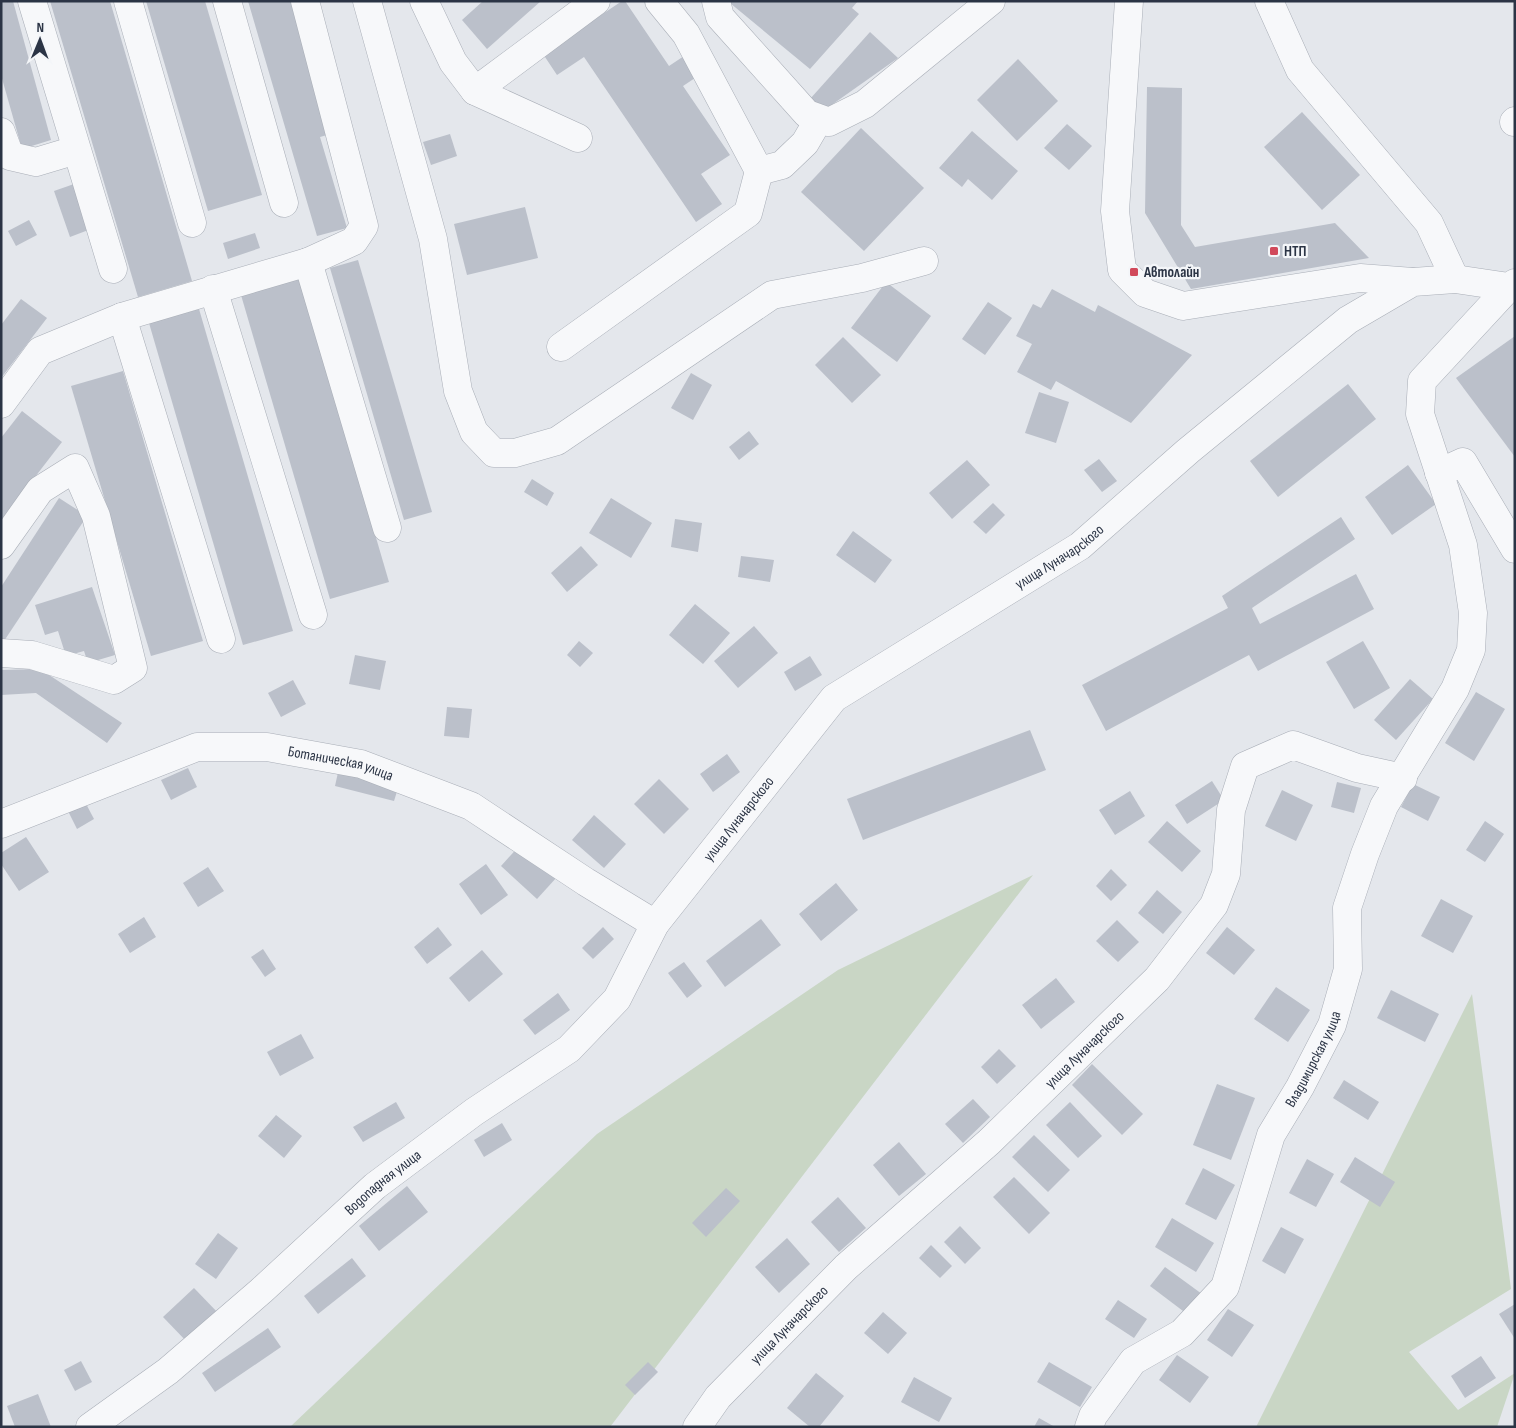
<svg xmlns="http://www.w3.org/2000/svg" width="1516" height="1428" viewBox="0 0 1516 1428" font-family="'Sofia Sans Condensed',sans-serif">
<rect width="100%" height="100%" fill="#e4e7ec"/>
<g fill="#c9d6c5">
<path d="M1033,875L610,1427H290L597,1134L838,970Z"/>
<path d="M1472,994L1511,1289L1409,1352L1458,1410L1515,1373L1497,1427H1256Z"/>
</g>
<g fill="#bbc0ca">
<path d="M1,1H13L51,140L22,149L1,75Z"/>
<path d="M50,1H110L192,281L138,297Z"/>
<path d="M146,1H205L262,195L208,211Z"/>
<path d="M248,1H295L334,133L320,137L347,228L317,236Z"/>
<path d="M483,1H541L487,49L462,20Z"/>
<path d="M622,1H625L669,66L684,56L698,76L683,86L730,155L701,174L722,204L696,222L584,57L557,75L543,54Z"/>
<path d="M732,1H858L852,8L859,14L810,69L730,3Z"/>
<path d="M870,32L898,58L823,111L810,99Z"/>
<path d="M1018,59L1058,101L1017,141L977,100Z"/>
<path d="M1147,87L1182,88L1181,225L1195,247L1335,223L1369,258L1191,289L1145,213Z"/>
<path d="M1302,112L1360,175L1322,210L1264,147Z"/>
<path d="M1067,124L1092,146L1069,170L1044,148Z"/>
<path d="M861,128L924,188L864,251L801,192Z"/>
<path d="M972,131L1018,171L992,200L968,179L962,187L939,168Z"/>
<path d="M450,134L457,156L431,165L423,142Z"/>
<path d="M74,184L91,229L70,237L54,191Z"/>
<path d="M525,207L538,258L467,275L454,224Z"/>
<path d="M29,220L37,235L16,246L8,231Z"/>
<path d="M255,233L260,248L228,259L223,243Z"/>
<path d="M358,260L432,512L404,520L330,268Z"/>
<path d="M300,278L389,582L330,599L241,295Z"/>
<path d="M886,282L931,316L897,362L851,328Z"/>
<path d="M1052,289L1095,312L1098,305L1192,355L1131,423L1056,381L1051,390L1017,372L1032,344L1016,336L1033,304L1041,308Z"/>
<path d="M21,299L47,318L1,378V325Z"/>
<path d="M988,302L1012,318L985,355L962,339Z"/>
<path d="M199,309L293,631L243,645L149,323Z"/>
<path d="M1515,336V457L1456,378Z"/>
<path d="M843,337L881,375L852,403L815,365Z"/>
<path d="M123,371L203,641L151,656L71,386Z"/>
<path d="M691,373L712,385L693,420L671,408Z"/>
<path d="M1348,384L1376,419L1278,497L1250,461Z"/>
<path d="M1039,392L1069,402L1056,443L1025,433Z"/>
<path d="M22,411L62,442L1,521V438Z"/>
<path d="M749,431L759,444L739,460L729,447Z"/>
<path d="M1099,459L1117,481L1102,492L1084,470Z"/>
<path d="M967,460L990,485L952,519L929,493Z"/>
<path d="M1408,465L1436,504L1392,535L1365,497Z"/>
<path d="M532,479L554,493L547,506L524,492Z"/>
<path d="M59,498L87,516L4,641L1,639V587Z"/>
<path d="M611,498L652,523L631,558L589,533Z"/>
<path d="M993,503L1005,515L986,534L973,522Z"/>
<path d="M1341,517L1355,539L1252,608L1260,624L1356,574L1374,609L1258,671L1249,655L1106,731L1082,685L1228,608L1222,596Z"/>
<path d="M675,519L702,523L698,552L671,547Z"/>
<path d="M853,531L892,560L875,583L836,555Z"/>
<path d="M581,546L598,565L567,592L551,573Z"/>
<path d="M741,556L774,560L770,582L738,577Z"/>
<path d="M92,587L115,655L88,663L84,651L66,656L58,631L45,635L35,605Z"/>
<path d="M695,604L730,633L703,664L669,635Z"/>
<path d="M754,626L778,653L738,688L714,661Z"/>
<path d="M579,641L593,653L580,667L567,655Z"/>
<path d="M1363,641L1390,688L1354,709L1326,662Z"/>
<path d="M355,655L386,661L380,690L349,684Z"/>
<path d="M810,656L822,675L795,691L784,672Z"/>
<path d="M40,669L122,723L107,743L36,693L1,695V670Z"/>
<path d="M1410,679L1433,699L1396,740L1374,720Z"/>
<path d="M293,680L306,704L281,717L268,693Z"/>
<path d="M1476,692L1505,709L1474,761L1445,743Z"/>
<path d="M447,707L472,709L469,738L444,736Z"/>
<path d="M1030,730L1046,770L863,840L847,799Z"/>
<path d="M727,754L740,772L713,792L700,774Z"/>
<path d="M188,768L197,787L171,800L161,780Z"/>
<path d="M339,768L399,785L394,801L335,786Z"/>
<path d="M659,779L689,809L664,834L634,804Z"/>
<path d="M1212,781L1224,800L1187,824L1175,805Z"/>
<path d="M1337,782L1361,788L1354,813L1331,807Z"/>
<path d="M1413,784L1440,797L1428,821L1401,807Z"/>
<path d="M1282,790L1313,805L1296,841L1265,826Z"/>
<path d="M1130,791L1145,816L1115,835L1099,810Z"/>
<path d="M84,800L94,819L77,829L67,809Z"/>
<path d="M594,815L626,844L604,868L572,840Z"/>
<path d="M1167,821L1201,851L1182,872L1148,842Z"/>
<path d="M1485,821L1504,834L1485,862L1466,850Z"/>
<path d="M26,837L49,872L19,891L1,864V853Z"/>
<path d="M521,844L557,877L537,899L501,866Z"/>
<path d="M486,864L508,895L481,915L459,884Z"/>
<path d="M208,867L224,891L198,907L183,883Z"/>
<path d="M1111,869L1127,885L1111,901L1096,886Z"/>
<path d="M836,883L858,910L821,941L799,914Z"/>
<path d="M1157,890L1182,912L1163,934L1138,913Z"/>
<path d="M1441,899L1473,916L1453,953L1421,936Z"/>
<path d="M144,917L156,937L130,953L118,934Z"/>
<path d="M761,919L781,945L725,987L706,961Z"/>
<path d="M1117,920L1139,942L1118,962L1096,941Z"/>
<path d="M438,927L452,945L427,964L414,947Z"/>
<path d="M603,927L614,939L593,959L582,948Z"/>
<path d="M1227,927L1255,950L1234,975L1206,953Z"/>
<path d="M263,949L276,969L265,977L251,957Z"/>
<path d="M482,950L503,974L469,1002L449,978Z"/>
<path d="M684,962L702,986L687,998L668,973Z"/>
<path d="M1056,978L1075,1002L1041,1029L1022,1005Z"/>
<path d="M1276,987L1310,1010L1288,1042L1254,1019Z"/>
<path d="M1391,990L1439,1014L1425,1042L1377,1018Z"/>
<path d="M558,993L570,1010L535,1035L523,1020Z"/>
<path d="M301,1034L314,1058L280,1076L267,1052Z"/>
<path d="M999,1049L1016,1066L997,1084L981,1067Z"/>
<path d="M1092,1064L1143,1114L1122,1135L1072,1085Z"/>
<path d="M1344,1080L1379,1102L1368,1120L1333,1098Z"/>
<path d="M1217,1084L1255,1098L1231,1160L1193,1145Z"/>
<path d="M973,1099L990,1117L963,1143L945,1124Z"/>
<path d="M396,1102L405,1118L363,1142L353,1127Z"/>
<path d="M1070,1102L1102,1136L1078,1158L1046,1125Z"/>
<path d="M276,1115L302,1136L284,1158L258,1136Z"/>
<path d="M502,1123L512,1140L484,1157L474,1140Z"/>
<path d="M1034,1135L1070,1170L1048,1192L1012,1157Z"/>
<path d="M899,1142L926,1174L899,1196L873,1165Z"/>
<path d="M1355,1157L1395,1182L1380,1207L1340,1182Z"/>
<path d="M1307,1159L1334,1174L1316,1207L1289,1193Z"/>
<path d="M1203,1168L1235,1185L1216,1220L1185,1204Z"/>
<path d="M1014,1177L1050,1213L1029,1234L993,1197Z"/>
<path d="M407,1186L428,1212L379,1251L359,1226Z"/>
<path d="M726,1188L740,1201L706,1237L692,1223Z"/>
<path d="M838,1197L866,1228L839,1252L811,1222Z"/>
<path d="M1172,1218L1214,1243L1196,1272L1155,1247Z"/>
<path d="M960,1226L981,1248L965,1264L944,1242Z"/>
<path d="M1281,1227L1304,1239L1285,1274L1262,1261Z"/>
<path d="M218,1233L238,1248L216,1279L195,1264Z"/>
<path d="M787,1238L810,1264L779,1293L755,1267Z"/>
<path d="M931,1245L952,1266L940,1278L919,1258Z"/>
<path d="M352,1258L366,1276L318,1314L304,1296Z"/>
<path d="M1165,1267L1202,1294L1187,1314L1150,1286Z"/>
<path d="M194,1288L220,1315L189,1344L163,1317Z"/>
<path d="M1118,1300L1147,1319L1134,1338L1105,1319Z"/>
<path d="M1515,1304V1339L1499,1314Z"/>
<path d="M1228,1309L1254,1325L1232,1357L1207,1340Z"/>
<path d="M883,1312L907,1333L888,1354L864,1333Z"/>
<path d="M268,1328L281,1347L215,1392L202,1373Z"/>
<path d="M1177,1355L1209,1377L1190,1403L1159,1380Z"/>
<path d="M1481,1356L1496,1378L1465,1398L1451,1376Z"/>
<path d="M81,1361L92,1382L75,1391L64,1370Z"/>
<path d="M648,1362L658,1372L635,1395L625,1385Z"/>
<path d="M1049,1362L1092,1387L1080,1407L1037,1382Z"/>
<path d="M816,1373L844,1396L819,1427H810L787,1408Z"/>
<path d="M914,1377L952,1398L939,1422L901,1402Z"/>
<path d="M38,1394L51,1427H15L7,1406Z"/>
<path d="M1039,1418L1055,1427H1034Z"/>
</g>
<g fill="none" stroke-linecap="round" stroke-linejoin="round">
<defs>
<g id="minor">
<path d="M32,1L113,269"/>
<path d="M128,1L192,223"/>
<path d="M227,1L284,203"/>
<path d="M367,1L433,239L458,391L474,432L494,453H515L557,441L772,295L862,278L924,261"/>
<path d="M424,1L453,62L475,91L578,138"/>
<path d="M716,1L720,17L807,114L829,122L865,104L991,1"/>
<path d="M1129,1L1115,211L1122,270L1145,293L1183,306L1360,278L1413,282"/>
<path d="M1269,1L1300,70L1429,223L1455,279"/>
<path d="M475,91L596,1"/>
<path d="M1514,122L1515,121"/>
<path d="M1,132L10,156L36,162L76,150"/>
<path d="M759,171L782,165L805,143L819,119"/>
<path d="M308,262L387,528"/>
<path d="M213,289L313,615"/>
<path d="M122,317L221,639"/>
<path d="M561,347L748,213L759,171L686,34L659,1"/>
<path d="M1,404L40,351L122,317L308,262L354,241L364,226L305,1"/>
<path d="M1439,473L1463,462L1515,549"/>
<path d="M1,545L40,490L75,468L96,516L133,668L114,680L32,655L1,653"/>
<path id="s1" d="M1,824L197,747H267L361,764L471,806L586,882L655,924"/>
<path id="s2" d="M90,1427L168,1371L261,1291L375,1186L474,1112L569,1049L617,999L655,924L834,698L1080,546L1188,451L1348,320L1413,282L1455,279L1509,287L1515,283"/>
<path id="s3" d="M697,1427L718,1397L846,1267L989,1142L1157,979L1214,905L1226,874L1231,810L1245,766L1293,745L1357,768L1403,778"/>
<path id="s4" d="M1089,1427L1093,1416L1133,1361L1182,1333L1225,1287L1271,1135L1300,1087L1332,1025L1348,969L1347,908L1365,854L1384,806L1455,689L1471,650L1473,613L1463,545L1420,414L1422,381L1509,287"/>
</g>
</defs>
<use href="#minor" stroke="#a9aeb7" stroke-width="29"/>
<use href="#minor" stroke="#f7f8fa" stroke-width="28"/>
</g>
<g fill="#d1495b" stroke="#f4f6f9" stroke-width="2">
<rect x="1269" y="246" width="10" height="10" rx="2.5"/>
<rect x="1129" y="267" width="10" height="10" rx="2.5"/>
</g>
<g text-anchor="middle" stroke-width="4.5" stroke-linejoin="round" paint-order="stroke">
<g font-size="15" font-weight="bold" fill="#2b3445" stroke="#f4f6f9" text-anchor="start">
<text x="1284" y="256">НТП</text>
<text x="1144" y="277">Автолайн</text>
</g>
<g font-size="15" fill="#2b3445" stroke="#f4f6f9">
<text dy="5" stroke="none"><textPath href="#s2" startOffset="1319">улица Луначарского</textPath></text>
<text dy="5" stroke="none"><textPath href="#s1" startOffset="356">Ботаническая улица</textPath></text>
<text dy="5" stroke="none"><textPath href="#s2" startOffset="899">улица Луначарского</textPath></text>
<text dy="5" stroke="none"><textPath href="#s3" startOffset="542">улица Луначарского</textPath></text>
<text dy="5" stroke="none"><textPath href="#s4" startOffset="445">Владимирская улица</textPath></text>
<text dy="5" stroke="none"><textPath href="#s2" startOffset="382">Водопадная улица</textPath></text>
<text dy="5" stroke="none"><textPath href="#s3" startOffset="138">улица Луначарского</textPath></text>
</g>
</g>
<rect width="1516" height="1428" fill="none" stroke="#2b3445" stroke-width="5"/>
<g transform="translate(40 40) rotate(1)" stroke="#f4f6f9" stroke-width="4" paint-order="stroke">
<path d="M0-4L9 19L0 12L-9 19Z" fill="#2b3445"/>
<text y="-8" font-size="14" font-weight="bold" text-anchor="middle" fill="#2b3445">N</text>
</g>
</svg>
